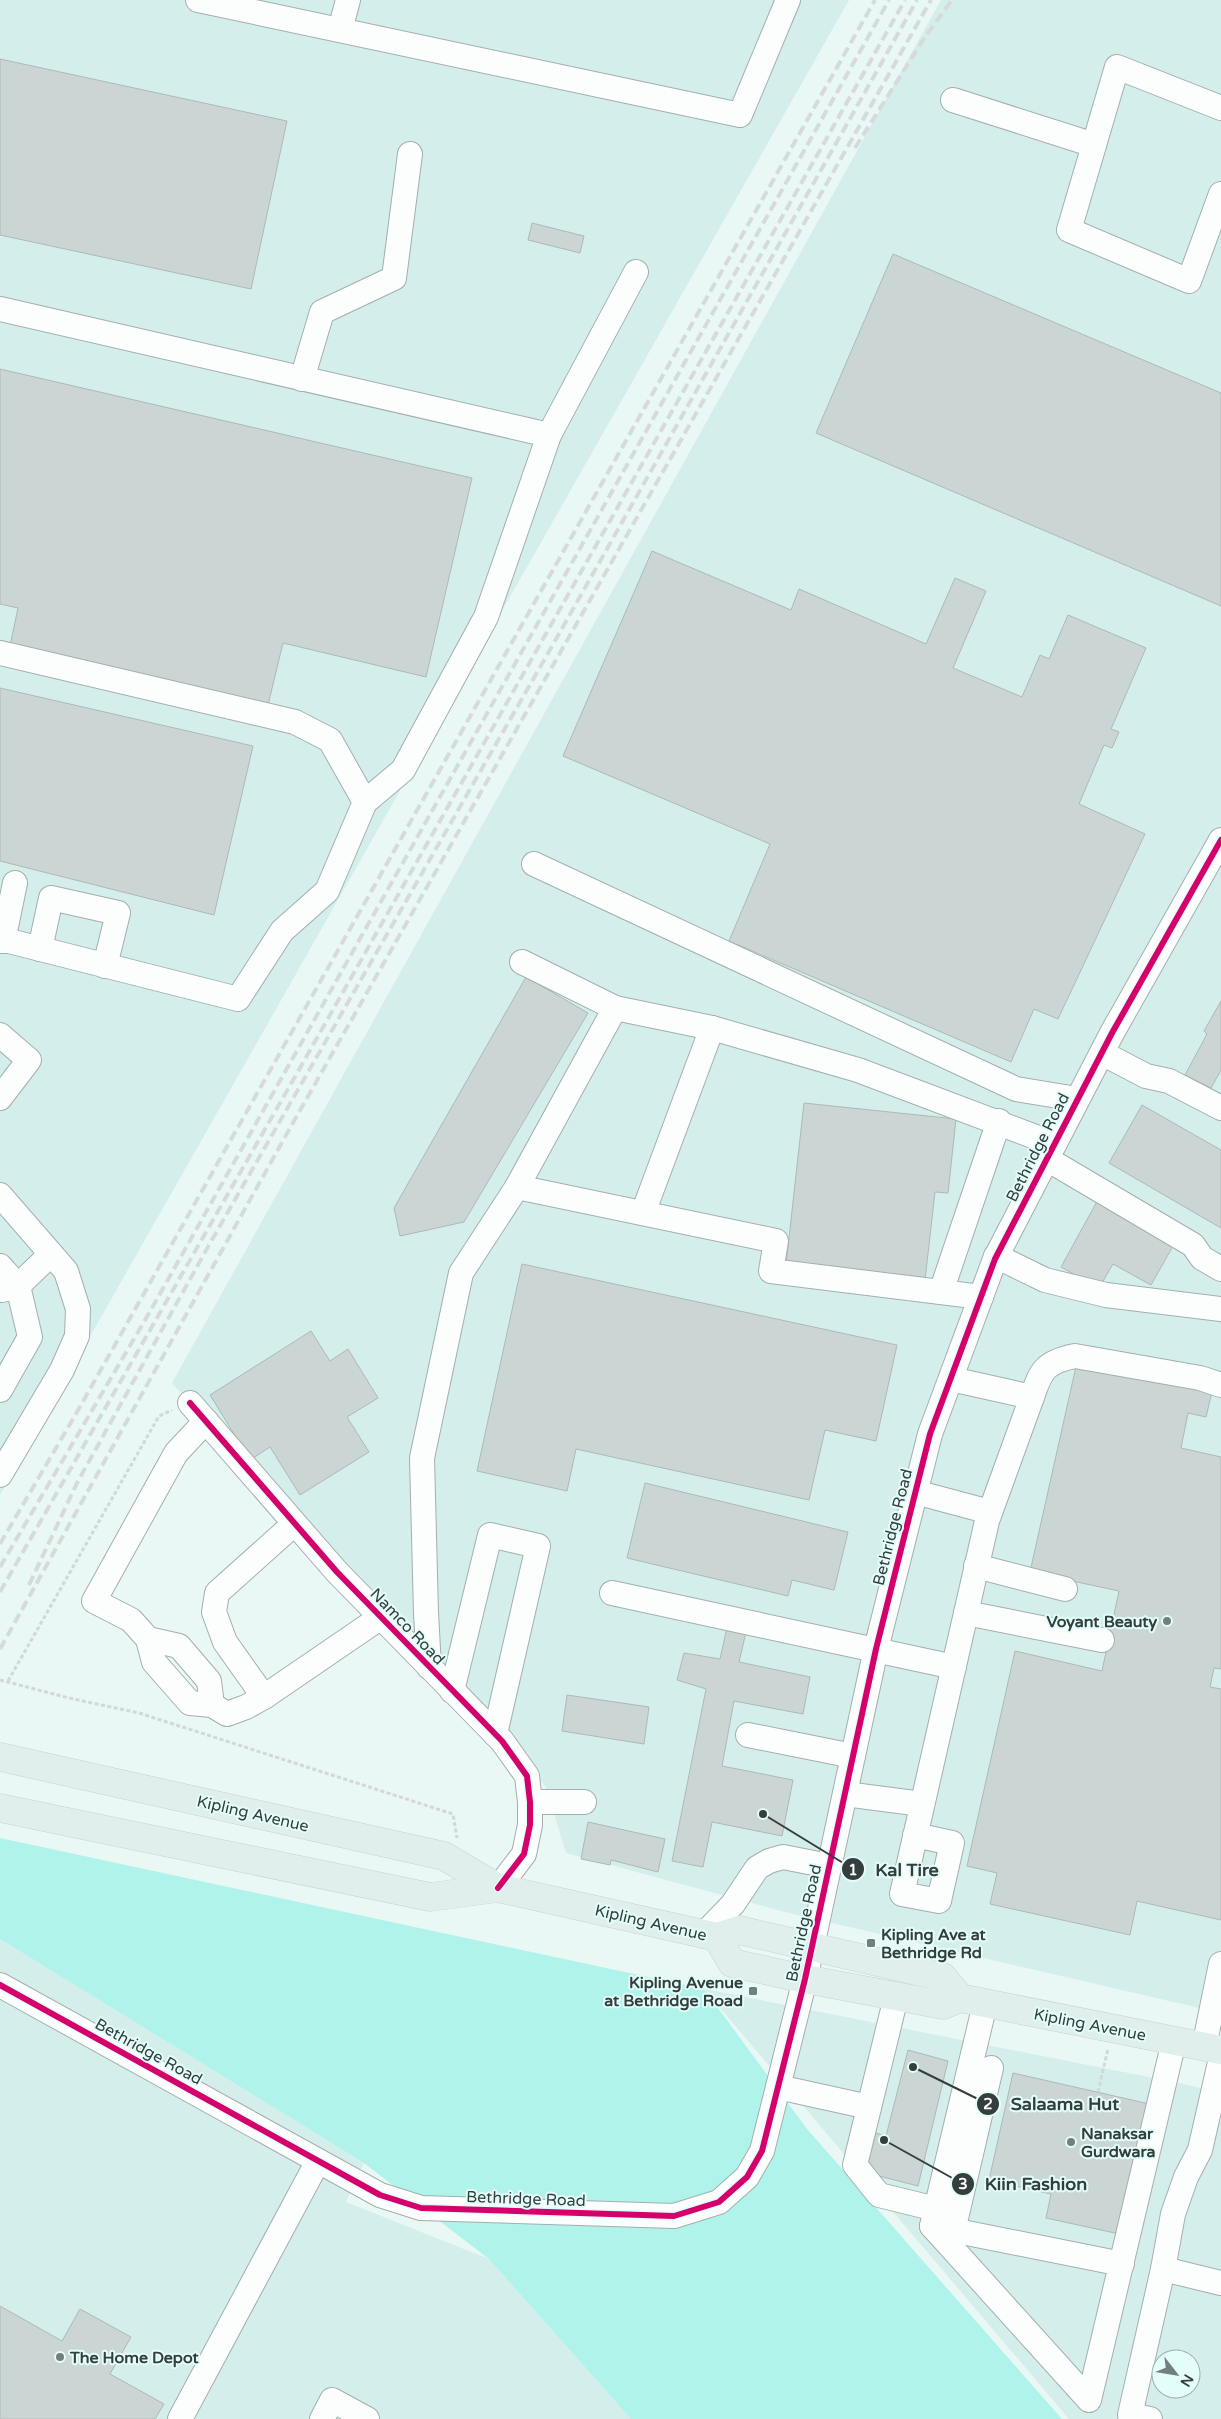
<svg xmlns="http://www.w3.org/2000/svg" width="1221" height="2419" viewBox="0 0 1221 2419" font-family="'Varela Round',sans-serif">
<rect width="100%" height="100%" fill="#e9f7f5"/>
<g fill="#d4eeeb" fill-rule="evenodd">
<path d="M0,0H849L0,1495Z"/>
<path d="M941,0H1221V2013L785,1912L566,1853L546,1787L172,1383Z"/>
<path d="M0,1939L364,2163L346,2202L489,2259L631,2419H0Z"/>
<path d="M704,1989L1179,2083L1221,2093V2419H1069ZM1161,2359H1191V2389H1161Z"/>
</g>
<path fill="#aff3eb" d="M0,1838L704,1989L807,2129L1062,2419H631L489,2259L364,2163L0,1939Z"/>
<g fill="#cbd6d4" stroke="#aeb9b7">
<path d="M0,59L287,121L251,289L0,235Z"/>
<path d="M532,223L584,236L580,253L528,240Z"/>
<path d="M893,254L1221,393V606L816,433Z"/>
<path d="M0,369L472,478L426,677L283,643L268,705L10,646L18,608L0,604Z"/>
<path d="M652,551L791,610L799,589L926,644L955,578L986,591L953,668L1022,697L1040,655L1049,659L1068,615L1146,648L1111,729L1119,732L1112,748L1104,745L1079,804L1145,834L1058,1019L1034,1009L1011,1062L729,941L770,844L563,756Z"/>
<path d="M0,688L253,746L214,915L0,861Z"/>
<path d="M526,977L588,1013L464,1222L400,1236L394,1208Z"/>
<path d="M1221,1001V1070L1211,1088L1185,1075L1207,1034L1204,1031Z"/>
<path d="M804,1103L956,1119L948,1193L935,1192L925,1280L786,1265Z"/>
<path d="M1142,1105L1221,1150V1228L1109,1163Z"/>
<path d="M1100,1196L1177,1239L1151,1285L1113,1264L1099,1288L1061,1267Z"/>
<path d="M522,1264L897,1345L876,1441L825,1430L809,1500L576,1449L567,1491L477,1471Z"/>
<path d="M311,1331L330,1361L348,1349L378,1398L347,1417L369,1452L300,1495L270,1447L250,1460L210,1395Z"/>
<path d="M1077,1362L1212,1392L1206,1417L1188,1413L1181,1448L1221,1457V1669L1214,1668L1210,1687L1221,1689V1920L1137,1901L1130,1935L990,1904L997,1873L967,1866L1015,1651L1102,1671L1119,1591L1030,1572Z"/>
<path d="M645,1483L848,1532L834,1590L792,1580L788,1596L627,1558Z"/>
<path d="M728,1623L747,1628L739,1662L810,1677L803,1714L734,1701L722,1766L793,1780L782,1836L712,1822L703,1867L672,1861L706,1689L677,1680L684,1653L720,1659Z"/>
<path d="M567,1695L649,1707L644,1744L562,1731Z"/>
<path d="M588,1822L665,1839L658,1872L611,1860L610,1865L581,1859Z"/>
<path d="M908,2050L948,2061L918,2186L875,2175L867,2166L876,2133L886,2136Z"/>
<path d="M1013,2073L1154,2105L1124,2235L1046,2218L1051,2194L989,2180Z"/>
<path d="M0,2306L62,2341L80,2309L131,2337L110,2374L164,2404L155,2419H0Z"/>
</g>
<g fill="none" stroke-linecap="round" stroke-linejoin="round">
<defs>
<g id="minor">
<path d="M198,0L740,115L788,0"/>
<path d="M340,30L348,0"/>
<path d="M953,100L1094,145"/>
<path d="M1221,108L1117,67L1069,230L1189,281L1221,194"/>
<path d="M0,309L549,435L486,617L403,770L365,802"/>
<path d="M302,379L322,312L394,278L410,154"/>
<path d="M549,435L636,272"/>
<path d="M0,653L295,722L330,740L365,802L327,891L282,931L238,999L9,941H0"/>
<path d="M534,864L1016,1089L1077,1099"/>
<path d="M3,941L15,883"/>
<path d="M40,949L51,898L118,913L105,966"/>
<path d="M522,962L615,1008"/>
<path d="M0,1035L29,1060L0,1098"/>
<path d="M1102,1053L1146,1076L1169,1081L1221,1108"/>
<path d="M1047,1159L1193,1245L1202,1258L1221,1269"/>
<path d="M0,1195L66,1271L78,1309L77,1336L62,1370L0,1475"/>
<path d="M643,1213L712,1028"/>
<path d="M996,1256L1045,1280L1106,1295L1221,1309"/>
<path d="M0,1266L18,1286L30,1337L0,1390"/>
<path d="M2,1290L18,1286L51,1254"/>
<path d="M941,1292L999,1121"/>
<path d="M981,1297L771,1271L776,1241L517,1187L615,1008L712,1028L858,1070L1054,1144"/>
<path d="M1032,1397C1041,1370 1045,1362 1075,1356L1200,1378L1221,1385"/>
<path d="M190,1403L337,1572L502,1741L527,1776L530,1802V1825L524,1854L498,1888"/>
<path d="M206,1421L176,1453L94,1601L131,1620L148,1639L179,1646L209,1681L212,1705L227,1714L246,1707L264,1697L381,1617"/>
<path d="M915,1492L990,1512"/>
<path d="M976,1566L1065,1589"/>
<path d="M612,1593L954,1667"/>
<path d="M966,1613L1102,1640"/>
<path d="M148,1639L154,1662L190,1703L212,1705"/>
<path d="M429,1667L426,1613L422,1458L461,1273L517,1187"/>
<path d="M452,1691L490,1535L538,1546L495,1734"/>
<path d="M264,1697L225,1642L214,1612L217,1593L294,1524"/>
<path d="M748,1735L853,1756"/>
<path d="M845,1794L922,1804"/>
<path d="M530,1802H584"/>
<path d="M915,1835L952,1843L939,1901L902,1894L987,1521L1032,1397L951,1379"/>
<path d="M704,1934L733,1904L757,1868L769,1861L783,1857L829,1866"/>
<path d="M0,1985L380,2195L421,2208L674,2216L719,2202L747,2177L762,2151L805,1979L876,1649L930,1434L995,1259L1112,1033L1221,840"/>
<path d="M896,1997L855,2165L879,2195L936,2209"/>
<path d="M985,2004L932,2226L1089,2400L1174,2041"/>
<path d="M1204,2047L1221,1964"/>
<path d="M778,2087L869,2107"/>
<path d="M932,2226L1122,2264"/>
<path d="M953,2231L991,2068"/>
<path d="M1163,2269L1173,2214L1186,2177L1200,2150L1221,2058"/>
<path d="M180,2419L318,2161"/>
<path d="M322,2419L332,2400L367,2419"/>
<path d="M1150,2419L1130,2415L1163,2269L1221,2283"/>
</g>
<g id="major">
<path d="M0,1757L444,1856L498,1888L717,1937L739,1930L943,1977L960,1998"/>
<path d="M0,1808L430,1897L498,1888"/>
<path d="M717,1937L732,1963L805,1979L943,2005L960,1998L1221,2050"/>
</g>
</defs>
<use href="#minor" stroke="#a4afad" stroke-width="26"/>
<use href="#major" stroke="#cbd1d0" stroke-width="29"/>
<g stroke="#d3d7d7" stroke-width="3" stroke-dasharray="4 2.5" stroke-linecap="butt">
<path d="M0,1680L69,1698L139,1713L453,1814L457,1838"/>
<path d="M8,1681L159,1416L172,1410"/>
<path d="M1098,2092L1108,2049"/>
</g>
<use href="#minor" stroke="#fcfefe" stroke-width="24"/>
<use href="#major" stroke="#e0eeec" stroke-width="28"/>
<g stroke="#d6dbda" stroke-width="4" stroke-dasharray="10 5" stroke-linecap="butt">
<path d="M855,148L925,37L952,0"/>
<path d="M0,1544L77,1412L875,0"/>
<path d="M0,1567L148,1315L889,0"/>
<path d="M29,1585L77,1483L209,1245L551,648L917,0"/>
<path d="M0,1592L296,1075L905,0"/>
<path d="M0,1649L290,1128L931,0"/>
</g>
<defs>
<g id="cycleway">
<path d="M190,1403L337,1572L502,1741L527,1776L530,1802V1825L524,1854L498,1888"/>
<path d="M0,1985L380,2195L421,2208L674,2216L719,2202L747,2177L762,2151L805,1979L876,1649L930,1434L995,1259L1112,1033L1221,840"/>
</g>
</defs>
<use href="#cycleway" stroke="#e3fdfa" stroke-width="9"/>
<use href="#cycleway" stroke="#d6006c" stroke-width="6"/>
</g>
<g fill="#737f7d" stroke="#e3fdfa" stroke-width="2">
<circle cx="1167" cy="1621" r="5"/>
<rect x="866" y="1938" width="10" height="10" rx="2.5"/>
<rect x="748" y="1986" width="10" height="10" rx="2.5"/>
<circle cx="1071" cy="2142" r="5"/>
<circle cx="60" cy="2357" r="5"/>
</g>
<g text-anchor="middle" stroke-width="4" stroke-linejoin="round" paint-order="stroke">
<g font-size="16" fill="#343e3d" stroke="#e3fdfa">
<text transform="translate(1037 1147) rotate(-63)" y="6">Bethridge Road</text>
<text transform="translate(892 1527) rotate(-76)" y="6">Bethridge Road</text>
<text transform="translate(408 1626) rotate(46)" y="6">Namco Road</text>
<text transform="translate(253 1813) rotate(13)" y="6">Kipling Avenue</text>
<text transform="translate(651 1922) rotate(13)" y="6">Kipling Avenue</text>
<text transform="translate(803 1923) rotate(-78)" y="6">Bethridge Road</text>
<text transform="translate(1090 2024) rotate(11)" y="6">Kipling Avenue</text>
<text transform="translate(149 2051) rotate(29)" y="6">Bethridge Road</text>
<text transform="translate(526 2198) rotate(2)" y="6">Bethridge Road</text>
</g>
<g font-size="16" font-weight="bold" fill="#343e3d" stroke="#e3fdfa" text-anchor="start">
<text x="1157" y="1627" text-anchor="end">Voyant Beauty</text>
<text x="881" y="1940">Kipling Ave at<tspan x="881" dy="18">Bethridge Rd</tspan></text>
<text x="743" y="1988" text-anchor="end">Kipling Avenue<tspan x="743" dy="18">at Bethridge Road</tspan></text>
<text x="1081" y="2139">Nanaksar<tspan x="1081" dy="18">Gurdwara</tspan></text>
<text x="70" y="2363">The Home Depot</text>
</g>
</g>
<path fill="none" stroke="#343e3d" stroke-width="2" d="M763 1814L853 1869M913 2067L988 2104M884 2140L963 2184"/>
<g fill="#343e3d" stroke="#e3fdfa" stroke-width="2">
<circle cx="763" cy="1814" r="5"/>
<circle cx="913" cy="2067" r="5"/>
<circle cx="884" cy="2140" r="5"/>
<circle cx="853" cy="1869" r="12"/>
<circle cx="988" cy="2104" r="12"/>
<circle cx="963" cy="2184" r="12"/>
</g>
<g font-size="15" text-anchor="middle" font-weight="bold" fill="#fff">
<text x="853" y="1875">1</text>
<text x="988" y="2109">2</text>
<text x="963" y="2189">3</text>
</g>
<g font-size="18" text-anchor="middle" font-weight="bold" fill="#343e3d" stroke="#e3fdfa" stroke-width="4" stroke-linejoin="round" paint-order="stroke">
<text x="907" y="1876">Kal Tire</text>
<text x="1065" y="2110">Salaama Hut</text>
<text x="1036" y="2190">Kiin Fashion</text>
</g>
<g transform="translate(1176 2374) rotate(121)"><circle r="24" fill="#e3fdfa" stroke="#9db1ae"/>
<path d="M0-4L9 19L0 12L-9 19Z" fill="#737f7d"/>
<text y="-8" font-size="14" font-weight="bold" text-anchor="middle" fill="#343e3d">N</text>
</g>
</svg>
